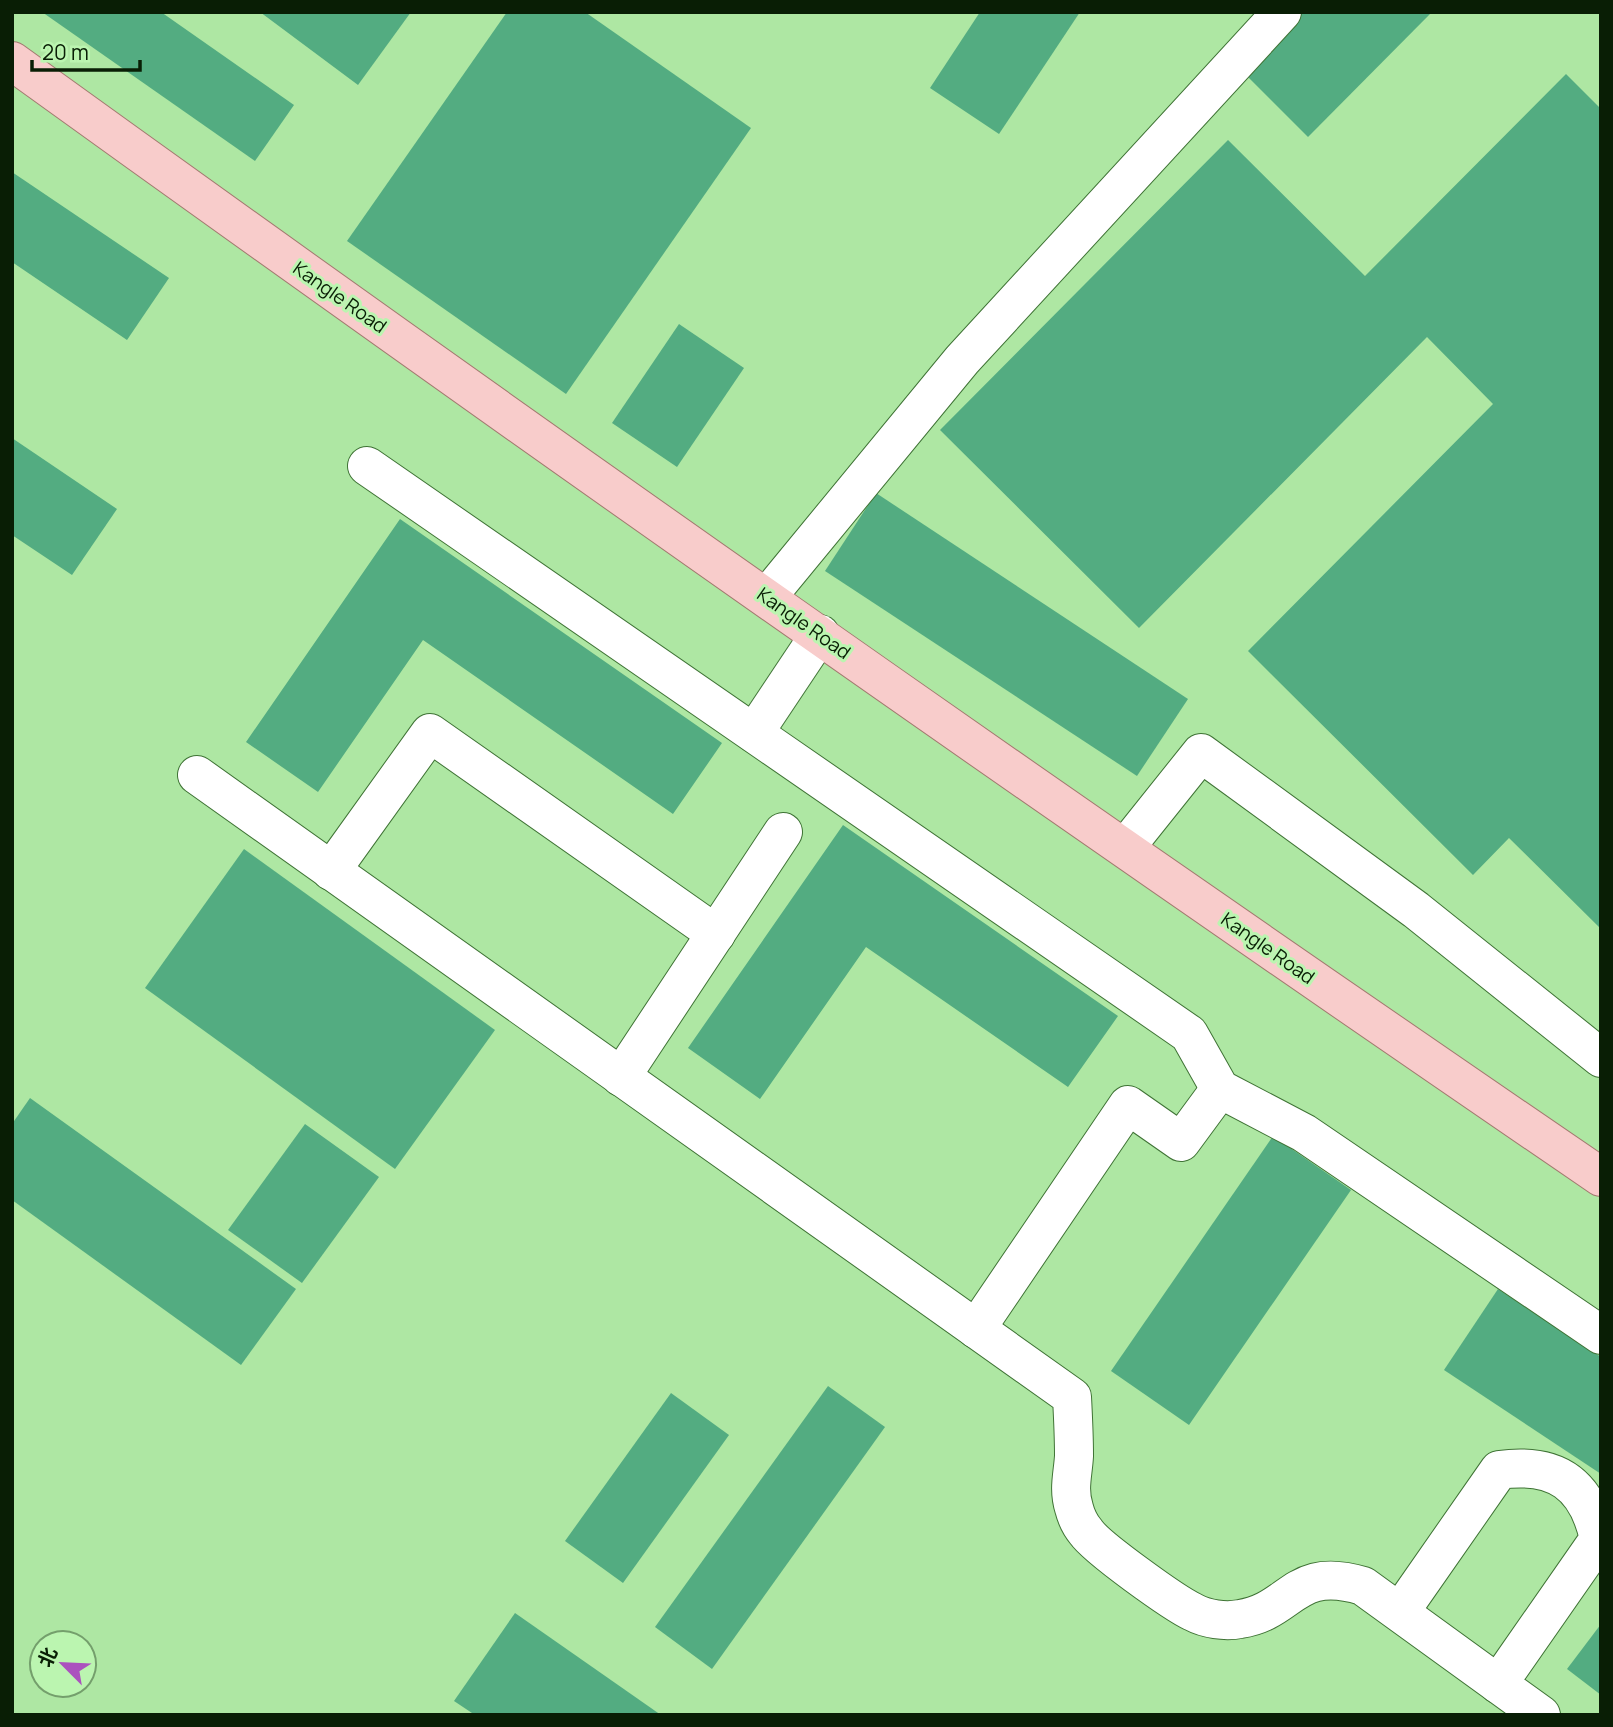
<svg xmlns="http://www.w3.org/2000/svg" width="1613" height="1727" viewBox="0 0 1613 1727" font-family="Manrope,'Noto Sans SC',sans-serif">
<rect width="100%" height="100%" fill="#aee7a3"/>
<g fill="#53ac81">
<path d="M42,12H161L294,105L255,161Z"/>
<path d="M260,12H411L358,85Z"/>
<path d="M507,12H585L751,128L566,394L347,241Z"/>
<path d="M980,12H1080L999,134L930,88Z"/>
<path d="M1298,12H1432L1308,137L1241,70Z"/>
<path d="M1566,74L1601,109V929L1509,838L1473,875L1248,651L1493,404L1427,337L1139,628L940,430L1228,140L1365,276Z"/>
<path d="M12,172L169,278L127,340L12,262Z"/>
<path d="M679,324L744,368L677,467L612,423Z"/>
<path d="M12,438L117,509L72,575L12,535Z"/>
<path d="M876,493L1188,699L1137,776L825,571Z"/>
<path d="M400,519L722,743L673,814L423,640L318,792L246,742Z"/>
<path d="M843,825L1118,1016L1068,1087L866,947L760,1099L688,1048Z"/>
<path d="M244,849L495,1030L395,1169L145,988Z"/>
<path d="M30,1098L296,1289L241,1365L12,1200V1124Z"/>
<path d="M305,1124L379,1177L302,1283L228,1230Z"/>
<path d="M1273,1136L1351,1190L1189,1425L1111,1371Z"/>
<path d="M1498,1289L1601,1357V1474L1444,1370Z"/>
<path d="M828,1386L885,1427L712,1669L655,1627Z"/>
<path d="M671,1393L729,1435L623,1583L565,1541Z"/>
<path d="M515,1613L661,1715H475L454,1701Z"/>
<path d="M1601,1624V1695L1567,1669Z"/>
</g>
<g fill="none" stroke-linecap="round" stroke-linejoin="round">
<defs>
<g id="minor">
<path d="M367,466L1189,1034L1220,1089L1304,1133L1601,1335"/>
<path d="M767,597L962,360L1282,12"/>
<path d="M754,733L820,634"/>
<path d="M197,775L1072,1397C1073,1416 1074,1436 1074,1456C1073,1474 1068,1489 1074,1508C1076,1516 1081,1526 1086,1532C1097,1548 1174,1603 1193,1612C1206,1619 1225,1622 1240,1619C1293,1611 1293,1565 1363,1586L1541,1715"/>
<path d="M1125,848L1201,753L1416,910L1601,1058"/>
<path d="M331,871L430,733L716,934"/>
<path d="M621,1077L783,832"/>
<path d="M976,1329L1128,1105L1181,1142L1220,1089"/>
<path d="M1400,1612L1499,1470C1556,1462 1587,1484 1599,1539L1498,1684"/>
</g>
<path id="major" d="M12,61C537,440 1067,812 1601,1177"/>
</defs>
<use href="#minor" stroke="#3f7335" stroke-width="40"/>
<use href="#major" stroke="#a2796f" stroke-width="40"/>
<use href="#minor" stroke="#fff" stroke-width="38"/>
<use href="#major" stroke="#f8cccb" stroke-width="38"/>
</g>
<g text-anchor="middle" stroke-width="6" stroke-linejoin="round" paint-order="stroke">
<g font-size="19" fill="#091e05" stroke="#bbf5b0">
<text transform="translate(340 297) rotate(35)" y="7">Kangle Road</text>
<text transform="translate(804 623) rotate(35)" y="7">Kangle Road</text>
<text transform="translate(1268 948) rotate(35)" y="7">Kangle Road</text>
</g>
</g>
<rect width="1613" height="1727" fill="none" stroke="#091e05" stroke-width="28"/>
<g transform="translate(63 1664) rotate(294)"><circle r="33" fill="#bbf5b0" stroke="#749f6c" stroke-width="2"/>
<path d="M0-5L12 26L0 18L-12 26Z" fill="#ab52be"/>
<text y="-10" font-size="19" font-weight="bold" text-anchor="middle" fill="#091e05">北</text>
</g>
<path d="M32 60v10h108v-10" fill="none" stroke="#091e05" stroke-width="3.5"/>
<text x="42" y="60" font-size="21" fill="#091e05" stroke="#bbf5b0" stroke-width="5" paint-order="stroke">20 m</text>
</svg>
